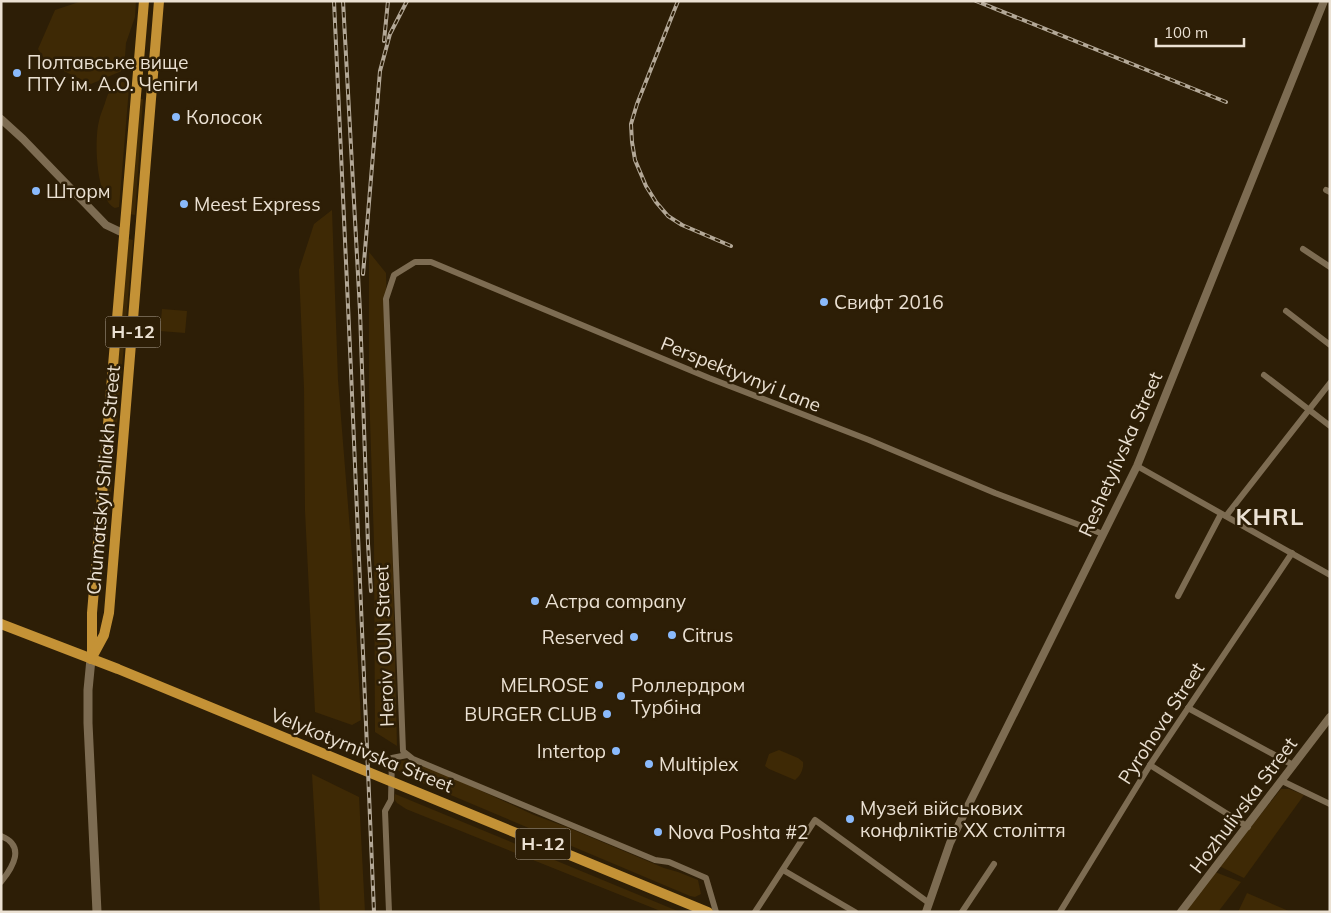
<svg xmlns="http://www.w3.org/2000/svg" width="1331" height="913" viewBox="0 0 1331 913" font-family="Mulish,sans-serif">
<rect width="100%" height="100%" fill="#2d1e06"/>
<g fill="#3e2905">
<path d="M82,1H136L135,17L126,43L124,70L91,84L47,63L38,49L55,10Z"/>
<path d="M124,82L129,88L119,207L115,208C96,199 94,140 99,121C100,115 103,109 105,103C107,96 110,87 117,83C119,82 122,82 124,82Z"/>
<path d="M138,99H143L135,215L130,214Z"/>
<path d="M332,210L338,380L352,555L361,720L352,725L315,712L305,511L304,388L299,270L314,224Z"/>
<path d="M128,239L133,240L104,575H98Z"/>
<path d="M369,252L386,273L397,746L375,732L374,543L369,388Z"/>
<path d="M162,309L187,311L185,333L160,331Z"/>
<path d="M779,750L798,758L803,762C804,769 800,776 795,780L769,769L765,766L769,754Z"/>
<path d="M408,760L418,762L534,815L569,828L664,868L678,872L698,880L701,894L695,897L690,896L408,777L393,767L398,761Z"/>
<path d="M312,774L359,797L365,912H320Z"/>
<path d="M1281,789H1289L1304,795L1244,878L1219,866Z"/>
<path d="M395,794L680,912H663L406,809L397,803L394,799Z"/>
<path d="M1215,872L1241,882L1218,912H1185Z"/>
<path d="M1247,893L1291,912H1238Z"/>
</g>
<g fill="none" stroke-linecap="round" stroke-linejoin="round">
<g stroke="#7d6c52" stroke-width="6">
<path d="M1326,190L1330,192"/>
<path d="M1303,249L1330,267"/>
<path d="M1286,311L1330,345"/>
<path d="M1264,375L1330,426"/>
<path d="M1137,466L1330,575"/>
<path d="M1226,516L1330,383"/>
<path d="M1178,596L1221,514"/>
<path d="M1188,708L1293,765"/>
<path d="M1150,765L1248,827"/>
<path d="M1282,781L1330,804"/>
<path d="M1,836C26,846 13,867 1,882"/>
<path d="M783,870L855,912"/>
<path d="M389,912L385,811L391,800L392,758L407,755"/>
<path d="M716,912L706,878L669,862L655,860L413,759L403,751L386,299L394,275L415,262H431L709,378L869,440L995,493L1103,534"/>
<path d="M755,912L815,820L929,903"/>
<path d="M962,912L994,864"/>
<path d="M1060,912L1150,765L1292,553"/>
</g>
<g stroke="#7d6c52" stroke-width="8">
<path d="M1,119L23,139L106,225L125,234"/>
<path d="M926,912L950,843L964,814L1137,466L1324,1"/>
<path d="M1181,912L1330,717"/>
</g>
<path stroke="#7d6c52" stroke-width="9" d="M91,659L88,690V723L97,912"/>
<g stroke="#c49236" stroke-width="10">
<path d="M1,624L118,669L708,912"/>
<path d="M92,656V613L144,1"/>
<path d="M91,659L104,635L109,613L159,1"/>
</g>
<defs>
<g id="rail">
<path d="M334,1L351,371L374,912"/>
<path d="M343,1L360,311L368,544L371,591"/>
<path d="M678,1L637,104L631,124L632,142L635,160L646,186L656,202L668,216L682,225L731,246"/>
<path d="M976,1L1226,102"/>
<path d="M384,41L388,1"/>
<path d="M363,274L380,71L390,34L407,1"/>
</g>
</defs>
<use href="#rail" stroke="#b3a897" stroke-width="4"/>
<use href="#rail" stroke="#2d1e06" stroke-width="2" stroke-dasharray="5.5" stroke-linecap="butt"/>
</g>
<g fill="#8abafc" stroke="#2d1e06" stroke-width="2">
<circle cx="17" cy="73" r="5"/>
<circle cx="176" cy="117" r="5"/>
<circle cx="36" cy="191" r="5"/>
<circle cx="184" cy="204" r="5"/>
<circle cx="824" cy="302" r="5"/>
<circle cx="535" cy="601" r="5"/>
<circle cx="672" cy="635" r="5"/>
<circle cx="634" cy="637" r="5"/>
<circle cx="599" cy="685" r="5"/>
<circle cx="621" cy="696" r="5"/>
<circle cx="607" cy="714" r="5"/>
<circle cx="616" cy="751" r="5"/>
<circle cx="649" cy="764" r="5"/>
<circle cx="850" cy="819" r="5"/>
<circle cx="658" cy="832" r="5"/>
</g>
<g text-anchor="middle" stroke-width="5" stroke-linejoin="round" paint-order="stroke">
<g fill="#2d1e06" stroke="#b2a696" stroke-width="1">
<rect x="105.5" y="316.5" width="55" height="31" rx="4"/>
<rect x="515.5" y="828.5" width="55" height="31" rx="4"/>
</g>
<g font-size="18" font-weight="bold" fill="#ebe1d3">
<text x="133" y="338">Н-12</text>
<text x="543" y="850">Н-12</text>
</g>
<g font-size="19" fill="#ebe1d3" stroke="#2d1e06" text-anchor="start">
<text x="27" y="69">Полтавське вище<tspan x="27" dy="22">ПТУ ім. А.О. Чепіги</tspan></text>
<text x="186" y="124">Колосок</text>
<text x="46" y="198">Шторм</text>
<text x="194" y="211">Meest Express</text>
<text x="834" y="309">Свифт 2016</text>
<text x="545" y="608">Астра company</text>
<text x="682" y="642">Citrus</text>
<text x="624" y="644" text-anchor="end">Reserved</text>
<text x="589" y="692" text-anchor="end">MELROSE</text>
<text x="631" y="692">Роллердром<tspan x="631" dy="22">Турбіна</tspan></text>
<text x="597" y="721" text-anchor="end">BURGER CLUB</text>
<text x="606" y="758" text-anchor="end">Intertop</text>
<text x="659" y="771">Multiplex</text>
<text x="860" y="815">Музей військових<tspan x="860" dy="22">конфліктів ХХ століття</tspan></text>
<text x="668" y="839">Nova Poshta #2</text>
</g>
<g font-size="19" fill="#ebe1d3" stroke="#2d1e06">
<text transform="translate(741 374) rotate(22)" y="7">Perspektyvnyi Lane</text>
<text transform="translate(1120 454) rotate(-66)" y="7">Reshetylivska Street</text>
<text transform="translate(103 480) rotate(-85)" y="7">Chumatskyi Shliakh Street</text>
<text transform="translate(384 646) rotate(-92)" y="7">Heroiv OUN Street</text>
<text transform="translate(1161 723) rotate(-57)" y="7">Pyrohova Street</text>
<text transform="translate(362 750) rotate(22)" y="7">Velykotyrnivska Street</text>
<text transform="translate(1243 805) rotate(-53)" y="7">Hozhulivska Street</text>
</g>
<g font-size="24" font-weight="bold" letter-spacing="1" fill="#ebe1d3" stroke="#2d1e06">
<text x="1270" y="525">KHRL</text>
</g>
</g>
<rect width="1331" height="913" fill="none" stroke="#ebe1d3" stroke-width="5"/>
<path d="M1156 38v8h88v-8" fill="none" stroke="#ebe1d3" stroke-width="2.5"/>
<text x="1164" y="38" font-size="15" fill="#ebe1d3" stroke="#2d1e06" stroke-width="4" paint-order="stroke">100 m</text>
</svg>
